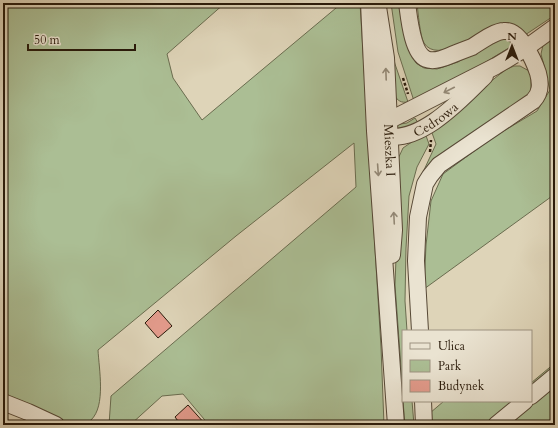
<svg xmlns="http://www.w3.org/2000/svg" width="558" height="428" viewBox="0 0 558 428" font-family="Cardo,serif">
<rect width="100%" height="100%" fill="#ded4b8"/>
<filter id="stains"><feTurbulence type="fractalNoise" baseFrequency=".005" numOctaves="4"/><feColorMatrix values="0 0 0 0 .2 0 0 0 0 .09 0 0 0 0 .02 0 0 0 .5 -.17"/></filter>
<radialGradient id="worn" r=".72"><stop offset=".6" stop-color="#630" stop-opacity="0"/><stop offset="1" stop-color="#630" stop-opacity=".3"/></radialGradient>
<g fill="#abbe94" stroke="#6a6c4f">
<path d="M3,3H225L167,54L173,78L202,120L342,3H360L381,347L384,425H209L183,394L162,396L130,425H109L111,396L356,187L354,143L236,236L98,350C99,369 106,406 91,420C86,425 75,425 68,425L3,395Z"/>
<path d="M391,3H399L403,29L412,55L416,63L424,68L437,69L458,62L492,41L505,38L511,43L512,46L476,68L414,101L398,52Z"/>
<path d="M417,3H555V15L525,35L493,26C478,34 437,64 424,43C420,36 418,12 417,3Z"/>
<path d="M555,36V194L424,289L426,245L431,201L443,174L492,138L537,111L550,90L541,54L543,45Z"/>
<path d="M390,43L395,64L408,102C401,103 398,101 394,95Z"/>
<path d="M514,66H520L531,72V96L418,183L436,144L431,130L505,70Z"/>
<path d="M415,118L418,123L398,130L394,125L407,123Z"/>
<path d="M425,133L429,144L417,167L409,196L406,248L405,301L407,331H403V395L395,285L397,231V161L403,148Z"/>
<path d="M555,363V369L531,389V383Z"/>
<path d="M555,383V425H502Z"/>
<path d="M403,401H412L414,425H405Z"/>
<path d="M444,401H516L487,425H431L430,413Z"/>
</g>
<g fill="#e39b8c" stroke="#291a0a">
<path d="M158,310L172,326L158,338L145,323Z"/>
<path d="M188,405L206,425H181L175,417Z"/>
</g>
<g fill="none" stroke-linecap="round" stroke-linejoin="round">
<defs>
<g id="minor">
<path d="M369,3L375,131L396,425"/>
<path d="M407,3C409,17 412,53 426,59C433,62 442,59 449,56C456,53 464,50 472,47C480,42 495,31 504,31C520,29 534,61 538,73C541,84 541,93 533,101L439,165L430,176L425,184L418,217L416,261L420,331"/>
<path id="s1" d="M378,7L386,58L394,230L392,255"/>
<path d="M381,126L388,121L496,66L526,48L555,27"/>
<path id="s2" d="M380,134C416,149 462,99 485,76"/>
<path d="M531,396L555,376"/>
<path d="M423,401L424,425"/>
<path d="M3,402L28,412L56,425"/>
<path d="M496,425L525,401"/>
</g>
</defs>
<use href="#minor" stroke="#564836" stroke-width="18"/>
<g stroke="#291a0a" stroke-width="2.5" stroke-dasharray="3 2" stroke-linecap="butt">
<path d="M403,78L408,94"/>
<path d="M430,152L431,140"/>
</g>
<use href="#minor" stroke="#eae3d1" stroke-width="16"/>
</g>
<defs><path id="oneway-shaft" d="M-6 0H5M1.5-3L5.5 0L1.5 3" fill="none" stroke-width="1.6" stroke-linecap="round" stroke-linejoin="round"/></defs>
<g stroke="#938977">
<use href="#oneway-shaft" transform="translate(386 74) rotate(-92)"/>
<use href="#oneway-shaft" transform="translate(449 90) rotate(153)"/>
<use href="#oneway-shaft" transform="translate(378 170) rotate(86)"/>
<use href="#oneway-shaft" transform="translate(394 218) rotate(-93)"/>
</g>
<g text-anchor="middle" stroke-width="3.5" stroke-linejoin="round" paint-order="stroke">
<g font-size="13" fill="#291a0a" stroke="#eae3d1">
<text dy="5" stroke="none"><textPath href="#s2" startOffset="60">Cedrowa</textPath></text>
<text dy="5" stroke="none"><textPath href="#s1" startOffset="144">Mieszka I</textPath></text>
</g>
</g>
<rect width="558" height="428" fill="none" stroke="#ded4b8" stroke-width="16"/>
<rect x="4" y="4" width="550" height="420" fill="none" stroke="#291a0a" stroke-width="2"/>
<rect x="8" y="8" width="542" height="412" fill="none" stroke="#291a0a"/>
<rect x="402" y="330" width="130" height="72" fill="#eae3d1" stroke="#9d9381"/>
<rect x="410" y="343" width="20" height="6" fill="#eae3d1" stroke="#9d9381"/>
<text x="438" y="350" font-size="12" fill="#291a0a">Ulica</text>
<rect x="410" y="360" width="20" height="12" fill="#abbe94" stroke="#9d9381"/>
<text x="438" y="370" font-size="12" fill="#291a0a">Park</text>
<rect x="410" y="380" width="20" height="12" fill="#e39b8c" stroke="#9d9381"/>
<text x="438" y="390" font-size="12" fill="#291a0a">Budynek</text>
<g transform="translate(512 46)" stroke="#eae3d1" stroke-width="3" paint-order="stroke">
<path d="M0-3L7 15L0 10L-7 15Z" fill="#291a0a"/>
<text y="-6" font-size="11" font-weight="bold" text-anchor="middle" fill="#291a0a">N</text>
</g>
<path d="M28 44v6h107v-6" fill="none" stroke="#291a0a" stroke-width="2"/>
<text x="34" y="44" font-size="12" fill="#291a0a" stroke="#eae3d1" stroke-width="3" paint-order="stroke">50 m</text>
<rect width="100%" height="100%" filter="url(#stains)"/>
<rect width="100%" height="100%" fill="url(#worn)"/>
</svg>
